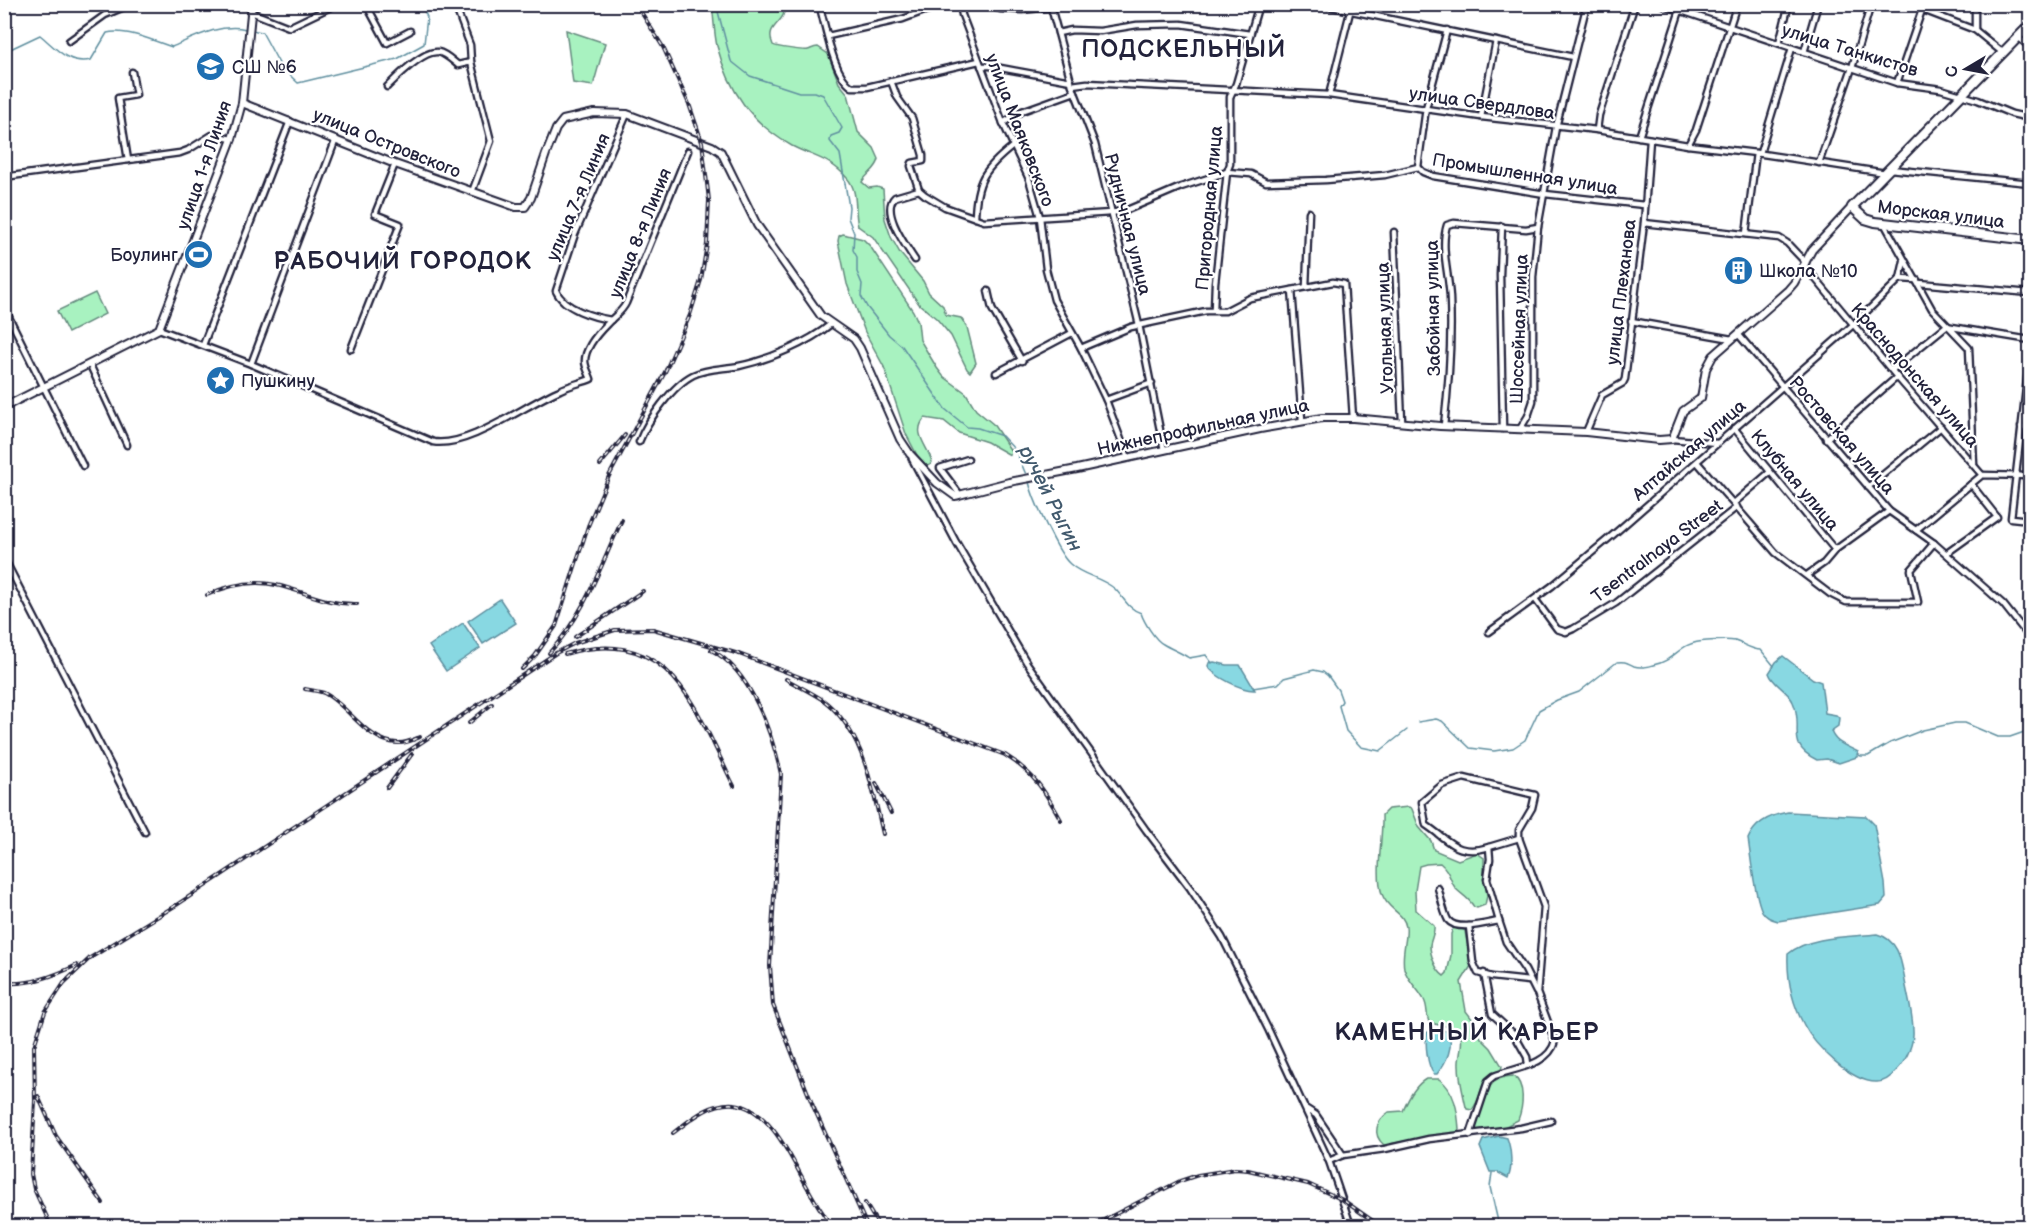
<svg xmlns="http://www.w3.org/2000/svg" width="2035" height="1231" viewBox="0 0 2035 1231" font-family="'Balsamiq Sans',sans-serif">
<rect width="100%" height="100%" fill="#fff"/>
<filter id="ink" filterUnits="userSpaceOnUse"><feTurbulence type="fractalNoise" baseFrequency=".0167" numOctaves="2"/><feDisplacementMap in="SourceGraphic" scale="12" xChannelSelector="R" yChannelSelector="G"/><feConvolveMatrix kernelMatrix="1 2 1 2 8 2 1 2 1" color-interpolation-filters="sRGB"/></filter>
<g filter="url(#ink)">
<g fill="#a8f2c0" stroke="#658a7e" stroke-width="1.5">
<path d="M712,5H785C786,25 764,24 773,45C775,47 805,51 808,50C811,49 814,47 818,47L828,54L839,83L848,94L858,132L874,148L879,159C877,170 867,173 862,182L869,188L877,187L883,189L885,219L891,237L900,253L923,281L929,293L943,306L946,315L961,318L967,327L976,363L970,372L967,369L951,336L937,319L919,304L873,237L858,226C854,211 859,191 847,178C830,158 813,157 792,146C751,123 729,91 717,46C714,33 714,18 712,5Z"/>
<path d="M566,30L605,43L593,86L573,83Z"/>
<path d="M843,234L863,239L870,246L913,311L918,322L920,340L937,368L943,376L966,393L976,410L993,424L1011,451L1010,455L987,442L959,433L944,421L925,418C911,433 928,446 932,462L930,465L927,466L917,455L906,434L884,367L865,332L847,284L838,241L839,236Z"/>
<path d="M95,293L105,314L68,333L57,311Z"/>
<path d="M1409,807L1412,809L1419,827L1431,841L1434,850L1458,860L1477,853L1484,858V874L1487,896L1485,905L1477,908L1474,907C1469,898 1462,895 1456,889C1449,881 1452,873 1440,863L1426,864L1419,866L1415,891L1416,910L1434,926C1435,933 1431,938 1430,945C1430,955 1436,971 1444,976L1447,973L1451,955V934L1453,928L1462,929L1465,931L1471,966L1461,982L1466,1011L1476,1024L1481,1038L1491,1048L1502,1066L1501,1070C1474,1083 1486,1092 1472,1110L1467,1109L1466,1107C1463,1093 1459,1079 1459,1065C1458,1056 1467,1035 1456,1029C1448,1025 1437,1026 1429,1022C1426,1015 1428,1007 1424,1000C1419,989 1407,981 1404,968C1401,953 1408,937 1406,927C1404,912 1388,911 1382,894C1375,873 1383,838 1382,815L1388,809Z"/>
<path d="M1513,1076C1526,1084 1523,1107 1518,1120L1502,1128L1477,1132L1476,1126C1485,1103 1482,1077 1513,1076Z"/>
<path d="M1426,1079H1439C1455,1090 1458,1112 1459,1130L1454,1134L1433,1136L1384,1145C1371,1134 1377,1120 1389,1112L1403,1111C1408,1099 1415,1085 1426,1079Z"/>
</g>
<g fill="#88d8e2" stroke="#5f8f9f" stroke-width="1.5">
<path d="M500,599L516,623L483,644L468,621Z"/>
<path d="M463,623L480,648L446,671L429,646Z"/>
<path d="M1783,656L1813,679L1821,682L1825,713L1836,715L1839,718L1838,726L1831,731C1835,744 1848,746 1858,752L1857,757L1839,763L1827,759L1817,760C1784,744 1805,728 1793,702C1788,690 1773,685 1769,673L1776,662Z"/>
<path d="M1214,662L1227,665H1240L1255,690C1243,691 1213,676 1208,666L1209,663Z"/>
<path d="M1788,812L1866,816L1874,824L1885,883L1886,898L1880,905L1778,921C1771,919 1765,917 1762,911C1754,895 1751,857 1748,839C1755,822 1770,815 1788,812Z"/>
<path d="M1877,934C1899,940 1901,960 1905,981C1908,998 1914,1018 1913,1035C1912,1048 1905,1062 1896,1071C1891,1077 1885,1082 1877,1082C1852,1083 1814,1045 1804,1025C1792,1003 1787,978 1788,954C1809,936 1849,937 1877,934Z"/>
<path d="M1432,1029L1447,1031C1456,1045 1445,1064 1437,1074H1434C1427,1066 1425,1043 1427,1033Z"/>
<path d="M1499,1136L1507,1138C1511,1148 1513,1168 1508,1178L1497,1172H1490L1480,1147L1483,1140Z"/>
</g>
<g fill="none" stroke-linecap="round" stroke-linejoin="round">
<g stroke="#5f8f9f" stroke-width="1.5">
<path d="M716,4L731,61L750,76L799,92H815L823,95L842,128L839,133L831,136L830,141L840,154L849,207L848,218L854,233L853,250L857,257V272L862,284L861,296L867,307L889,335L902,346L945,409L967,427L978,428L1002,436L1016,451L1027,477"/>
<path d="M251,30L262,32L281,67L298,83L397,59L424,44L427,17L421,4"/>
<path d="M4,52L40,35C57,49 68,65 91,60L107,33C124,28 155,41 172,47C195,37 220,23 246,29"/>
<path d="M1029,482C1033,499 1058,554 1070,564C1083,576 1101,577 1115,589C1124,598 1128,609 1141,613C1144,622 1155,640 1163,644C1171,649 1180,652 1189,658L1206,655L1212,663"/>
<path d="M1253,688L1278,684L1284,678L1314,670L1323,672L1328,676L1338,690L1342,701L1339,706L1346,731L1361,747L1380,751L1407,730"/>
<path d="M1418,722L1436,719L1442,721L1470,748L1494,751L1513,748L1525,740L1539,710L1557,700L1579,692L1617,662C1626,661 1627,663 1634,666C1639,668 1648,667 1653,665C1678,660 1677,642 1707,641C1716,641 1726,639 1735,641C1744,644 1752,650 1761,650L1774,666"/>
<path d="M1857,754L1861,756H1868L1890,743L1923,730L1955,723H1965L1998,737H2010L2030,730"/>
<path d="M1492,1173L1490,1187L1499,1226"/>
</g>
<defs>
<g id="street">
<path d="M366,4L387,43L410,31"/>
<path d="M819,4C826,27 833,75 852,87H867L979,61"/>
<path d="M960,4L962,15L1003,123L1029,179L1040,217L1046,269L1054,300L1081,348L1106,400L1128,458"/>
<path d="M1318,4L1573,57"/>
<path d="M1661,4L1897,83L1941,89L1978,100L2012,114L2030,118"/>
<path d="M456,8L470,45L471,62L491,141L472,192"/>
<path d="M1923,10L1975,30L2003,53"/>
<path d="M251,12L289,27L337,4"/>
<path d="M1975,30V4"/>
<path d="M1058,33L1072,30L1100,31L1137,25L1181,24L1250,34"/>
<path d="M828,36L903,19L927,10L944,7L989,6L1000,9L1022,10L1051,7L1072,85L1095,144L1139,325L1164,450"/>
<path d="M2018,37L2030,47"/>
<path d="M69,41L105,15L131,4"/>
<path d="M1779,43L1789,4"/>
<path d="M1804,52L1818,4"/>
<path d="M981,66H990L1071,81"/>
<path d="M891,81L897,97L912,118L923,155V161L912,163L911,166L919,190L925,195L945,207L984,221L1111,213L1127,210L1181,187L1227,172L1251,174L1266,182L1326,180L1385,175L1418,167L1423,172L1433,176L1545,194L1644,205"/>
<path d="M1897,83L1924,4"/>
<path d="M1072,85L1087,83L1329,95L1481,117L1597,130L1688,145L1756,153L1886,173"/>
<path d="M387,87C397,77 423,50 438,52C445,53 453,61 458,65L471,62"/>
<path d="M1329,95L1352,4"/>
<path d="M1481,117L1496,41"/>
<path d="M1003,123L1022,111L1075,92"/>
<path d="M1597,130L1599,115L1635,4"/>
<path d="M1639,137L1682,4"/>
<path d="M1688,145L1696,130L1737,4"/>
<path d="M1760,153L1792,48"/>
<path d="M128,160L118,98L136,95L132,72"/>
<path d="M1819,163L1852,68L1871,4"/>
<path d="M1418,167L1426,108L1447,30"/>
<path d="M1890,169L2030,183"/>
<path d="M4,177L180,153L188,150L212,135L232,139"/>
<path d="M975,218C976,181 984,169 1013,146"/>
<path d="M1644,223L1779,238L1787,243L1806,263"/>
<path d="M1884,223L1932,309L1969,348L1974,464"/>
<path d="M1502,226L1500,275L1503,429"/>
<path d="M1394,232L1402,422"/>
<path d="M1746,234L1756,153"/>
<path d="M915,260C906,246 880,211 895,197L919,190"/>
<path d="M1804,265L1897,377L1982,475"/>
<path d="M1900,279L1904,261"/>
<path d="M1900,279L1917,280"/>
<path d="M1919,283L2030,293"/>
<path d="M1306,287L1309,212"/>
<path d="M1292,290L1302,420"/>
<path d="M988,291L992,309L1022,361"/>
<path d="M4,307L83,466"/>
<path d="M1214,310L1215,283L1227,172L1230,164V97L1236,84L1259,4"/>
<path d="M611,320C593,317 564,309 556,291L575,234L627,114"/>
<path d="M1631,321L1732,339"/>
<path d="M159,329L251,364L433,442C469,448 526,404 560,390C570,385 581,383 591,379C589,373 585,367 585,361C585,348 599,332 607,324C614,316 622,312 626,303L688,151"/>
<path d="M1738,334L1889,511L1934,543L2003,604L2030,638"/>
<path d="M203,345L290,121"/>
<path d="M1081,348L1131,327L1206,311H1225L1250,298L1333,282L1344,284L1353,418"/>
<path d="M351,349L400,224L375,214L395,164"/>
<path d="M2030,353L2011,518L2030,520"/>
<path d="M251,364L336,139"/>
<path d="M90,365L127,445"/>
<path d="M1892,370L1946,326L2030,340"/>
<path d="M996,373L1072,333"/>
<path d="M1106,400L1152,383"/>
<path d="M1444,426C1449,383 1452,341 1450,298C1449,274 1440,247 1447,225L1454,223L1526,229L1538,227"/>
<path d="M2021,427L2030,428"/>
<path d="M1734,428L1835,550"/>
<path d="M1520,429L1528,416L1533,401V277L1538,227L1556,127L1587,4"/>
<path d="M1586,432L1602,395L1623,383L1625,379L1644,223L1650,139"/>
<path d="M1672,439L1717,443"/>
<path d="M1826,439L1897,377"/>
<path d="M639,442C647,421 673,385 693,375C707,368 724,369 739,366C768,360 808,343 831,324"/>
<path d="M912,459L956,542L1027,663L1146,830L1190,888L1222,937L1269,1031L1329,1161L1351,1226"/>
<path d="M1697,462L1776,553L1830,594L1846,602H1918L1911,570L1934,543"/>
<path d="M1868,487L1941,427"/>
<path d="M958,496V492L940,468L968,459"/>
<path d="M1734,503L1770,472"/>
<path d="M1916,530L1982,475L2030,476"/>
<path d="M1947,553L1997,517L1971,484"/>
<path d="M4,558L145,832"/>
<path d="M1807,575L1824,563L1835,550L1889,511"/>
<path d="M1535,599L1557,629L1566,632L1573,629L1616,603L1737,507"/>
<path d="M1489,632L1552,586L1614,534L1854,324L1900,279"/>
<path d="M1519,838L1489,847L1490,859L1487,879L1499,921L1506,942L1525,970L1536,992"/>
<path d="M1438,888C1441,897 1443,911 1448,920C1457,932 1487,923 1499,921"/>
<path d="M1469,926L1473,962L1478,973L1492,977L1529,981"/>
<path d="M1484,973L1492,1014L1514,1034L1527,1057L1528,1064"/>
<path d="M1305,1108L1316,1115L1343,1155"/>
<path d="M1470,1135L1488,1081L1494,1076C1514,1068 1549,1066 1555,1041L1537,993L1544,907L1519,838V830L1532,808L1535,795L1464,778L1442,785L1422,802L1426,825C1450,841 1457,857 1489,847"/>
<path d="M1329,1161L1343,1155L1385,1149L1429,1139L1521,1128L1551,1121"/>
</g>
<g id="secondary">
<path d="M242,103L395,164L516,207H525L531,198L546,154L556,129L563,120L594,113L627,114L712,146L721,152L757,225L821,316L854,339L860,348L900,439L910,454L937,483L955,496L1009,482L1077,469L1260,429L1322,418H1353L1440,426L1586,432L1659,440L1672,439L1683,411L1701,398L1706,369L1713,356L1788,290L1794,283L1812,250L1852,207"/>
<path d="M4,407L159,329L232,139L242,103L252,4"/>
</g>
<path id="highway" d="M2030,25L1852,207L1865,219L1875,222L2030,240"/>
</defs>
<use href="#street" stroke="#22223b" stroke-width="9"/>
<use href="#secondary" stroke="#22223b" stroke-width="10"/>
<use href="#highway" stroke="#22223b" stroke-width="12"/>
<use href="#street" stroke="#fff" stroke-width="4.5"/>
<use href="#secondary" stroke="#fff" stroke-width="6"/>
<use href="#highway" stroke="#fff" stroke-width="8"/>
<defs>
<g id="rail">
<path d="M600,465L625,435"/>
<path d="M207,595C229,585 252,580 276,585C304,591 327,605 357,604"/>
<path d="M575,637L643,591"/>
<path d="M711,650C751,670 772,734 781,774L770,966L773,1005L813,1106L867,1226"/>
<path d="M549,653C584,616 601,565 622,520"/>
<path d="M565,654C672,623 695,709 734,786"/>
<path d="M522,669L535,656L556,626L588,526L609,476L665,372L690,315L701,280L707,244L709,200L702,142L689,104L663,47L636,4"/>
<path d="M786,679C798,686 811,692 823,700C864,731 872,788 883,834"/>
<path d="M305,689C311,690 318,691 324,693C349,706 367,742 397,743C405,744 413,740 420,737"/>
<path d="M469,723L492,704"/>
<path d="M876,783L891,813"/>
<path d="M387,788L412,754"/>
<path d="M4,983C30,985 54,976 77,965"/>
<path d="M38,1096L56,1136L103,1203"/>
<path d="M673,1133C690,1120 710,1102 734,1104C768,1107 791,1157 805,1183C813,1198 822,1213 832,1226"/>
<path d="M865,1203L879,1226"/>
<path d="M51,1226L34,1189L31,1174L35,1101L34,1046L45,1012L64,983L90,958L178,904L556,653L575,643L615,630L653,629L739,654L1005,755C1034,773 1045,791 1061,820"/>
<path d="M1092,1226L1180,1181L1198,1175L1235,1169L1248,1170L1308,1184L1343,1200L1380,1226"/>
</g>
</defs>
<use href="#rail" stroke="#22223b" stroke-width="4"/>
<use href="#rail" stroke="#fff" stroke-width="1.5" stroke-dasharray="4.5" stroke-linecap="butt"/>
</g>
</g>
<defs>
<symbol id="school-disc" viewBox="-11 -11 22 22"><circle r="9.5" fill="#1f6fb2" stroke="#fff"/><path d="M0-5L7-2L0 1L-7-2ZM-4 1L0 2.5L4 1V4Q0 6-4 4Z" fill="#fff"/></symbol>
<symbol id="stadium-disc" viewBox="-11 -11 22 22"><circle r="9.5" fill="#1f6fb2" stroke="#fff"/><path d="M0-5a6.5 5 0 1 0 0 10a6.5 5 0 1 0 0-10ZM-3.5-1.8h7v3.6h-7Z" fill="#fff"/></symbol>
<symbol id="building-disc" viewBox="-11 -11 22 22"><circle r="9.5" fill="#1f6fb2" stroke="#fff"/><path d="M-4-6H4V6H1V3H-1V6H-4ZM-2.5-4.3h1.7v1.8h-1.7ZM.8-4.3h1.7v1.8H.8ZM-2.5-1h1.7V.8h-1.7ZM.8-1h1.7V.8H.8Z" fill="#fff"/></symbol>
<symbol id="sight-disc" viewBox="-11 -11 22 22"><circle r="9.5" fill="#1f6fb2" stroke="#fff"/><path d="M0-6L1.8-2.2L6-1.7L2.9 1.2L3.7 5.4L0 3.3L-3.7 5.4L-2.9 1.2L-6-1.7L-1.8-2.2Z" fill="#fff"/></symbol>
</defs>
<g fill-rule="evenodd">
<use href="#school-disc" x="194" y="50" width="33" height="33"/>
<use href="#stadium-disc" x="182" y="238" width="33" height="33"/>
<use href="#building-disc" x="1722" y="254" width="33" height="33"/>
<use href="#sight-disc" x="204" y="364" width="33" height="33"/>
</g>
<g text-anchor="middle" stroke-width="4.5" stroke-linejoin="round" paint-order="stroke">
<g font-size="18" fill="#22223b" stroke="#fff">
<text transform="translate(1850 50) rotate(17)" y="6">улица Танкистов</text>
<text transform="translate(1482 103) rotate(8)" y="6">улица Свердлова</text>
<text transform="translate(1020 130) rotate(69)" y="6">улица Маяковского</text>
<text transform="translate(387 143) rotate(22)" y="6">улица Островского</text>
<text transform="translate(204 165) rotate(-71)" y="6">улица 1-я Линия</text>
<text transform="translate(1525 174) rotate(9)" y="6">Промышленная улица</text>
<text transform="translate(578 197) rotate(-67)" y="6">улица 7-я Линия</text>
<text transform="translate(1209 208) rotate(-85)" y="6">Пригородная улица</text>
<text transform="translate(1941 214) rotate(7)" y="6">Морская улица</text>
<text transform="translate(1128 224) rotate(76)" y="6">Рудничная улица</text>
<text transform="translate(640 233) rotate(-68)" y="6">улица 8-я Линия</text>
<text transform="translate(1621 292) rotate(-83)" y="6">улица Плеханова</text>
<text transform="translate(1433 308) rotate(-91)" y="6">Забойная улица</text>
<text transform="translate(1385 328) rotate(-92)" y="6">Угольная улица</text>
<text transform="translate(1519 329) rotate(-88)" y="6">Шоссейная улица</text>
<text transform="translate(1915 375) rotate(49)" y="6">Краснодонская улица</text>
<text transform="translate(1203 427) rotate(-12)" y="6">Нижнепрофильная улица</text>
<text transform="translate(1842 435) rotate(49)" y="6">Ростовская улица</text>
<text transform="translate(1689 450) rotate(-41)" y="6">Алтайская улица</text>
<text transform="translate(1795 480) rotate(50)" y="6">Клубная улица</text>
<text transform="translate(1657 551) rotate(-37)" y="6">Tsentralnaya Street</text>
</g>
<g font-size="18" fill="#22223b" stroke="#fff" text-anchor="start">
<text x="232" y="73">СШ №6</text>
<text x="178" y="261" text-anchor="end">Боулинг</text>
<text x="1759" y="277">Школа №10</text>
<text x="241" y="387">Пушкину</text>
</g>
<g font-size="20" font-style="italic" fill="#41596d" stroke="#fff">
<text transform="translate(1051 498) rotate(63)" y="7">ручей Рыгин</text>
</g>
<g font-size="24" font-weight="bold" letter-spacing="1.5" fill="#22223b" stroke="#fff">
<text x="1184" y="57">ПОДСКЕЛЬНЫЙ</text>
<text x="403" y="269">РАБОЧИЙ ГОРОДОК</text>
<text x="1467" y="1040">КАМЕННЫЙ КАРЬЕР</text>
</g>
</g>
<rect width="2035" height="1231" fill="none" stroke="#fff" stroke-width="24"/>
<rect x="12" y="12" width="2011" height="1207" fill="none" stroke="#22223b" stroke-width="2" filter="url(#ink)"/>
<g transform="translate(1966 69) rotate(260)" stroke="#ffffff" stroke-width="4.5" paint-order="stroke">
<path d="M0-4.5L10 22L0 15L-10 22Z" fill="#22223b"/>
<text y="-9" font-size="16" font-weight="bold" text-anchor="middle" fill="#22223b">С</text>
</g>
</svg>
